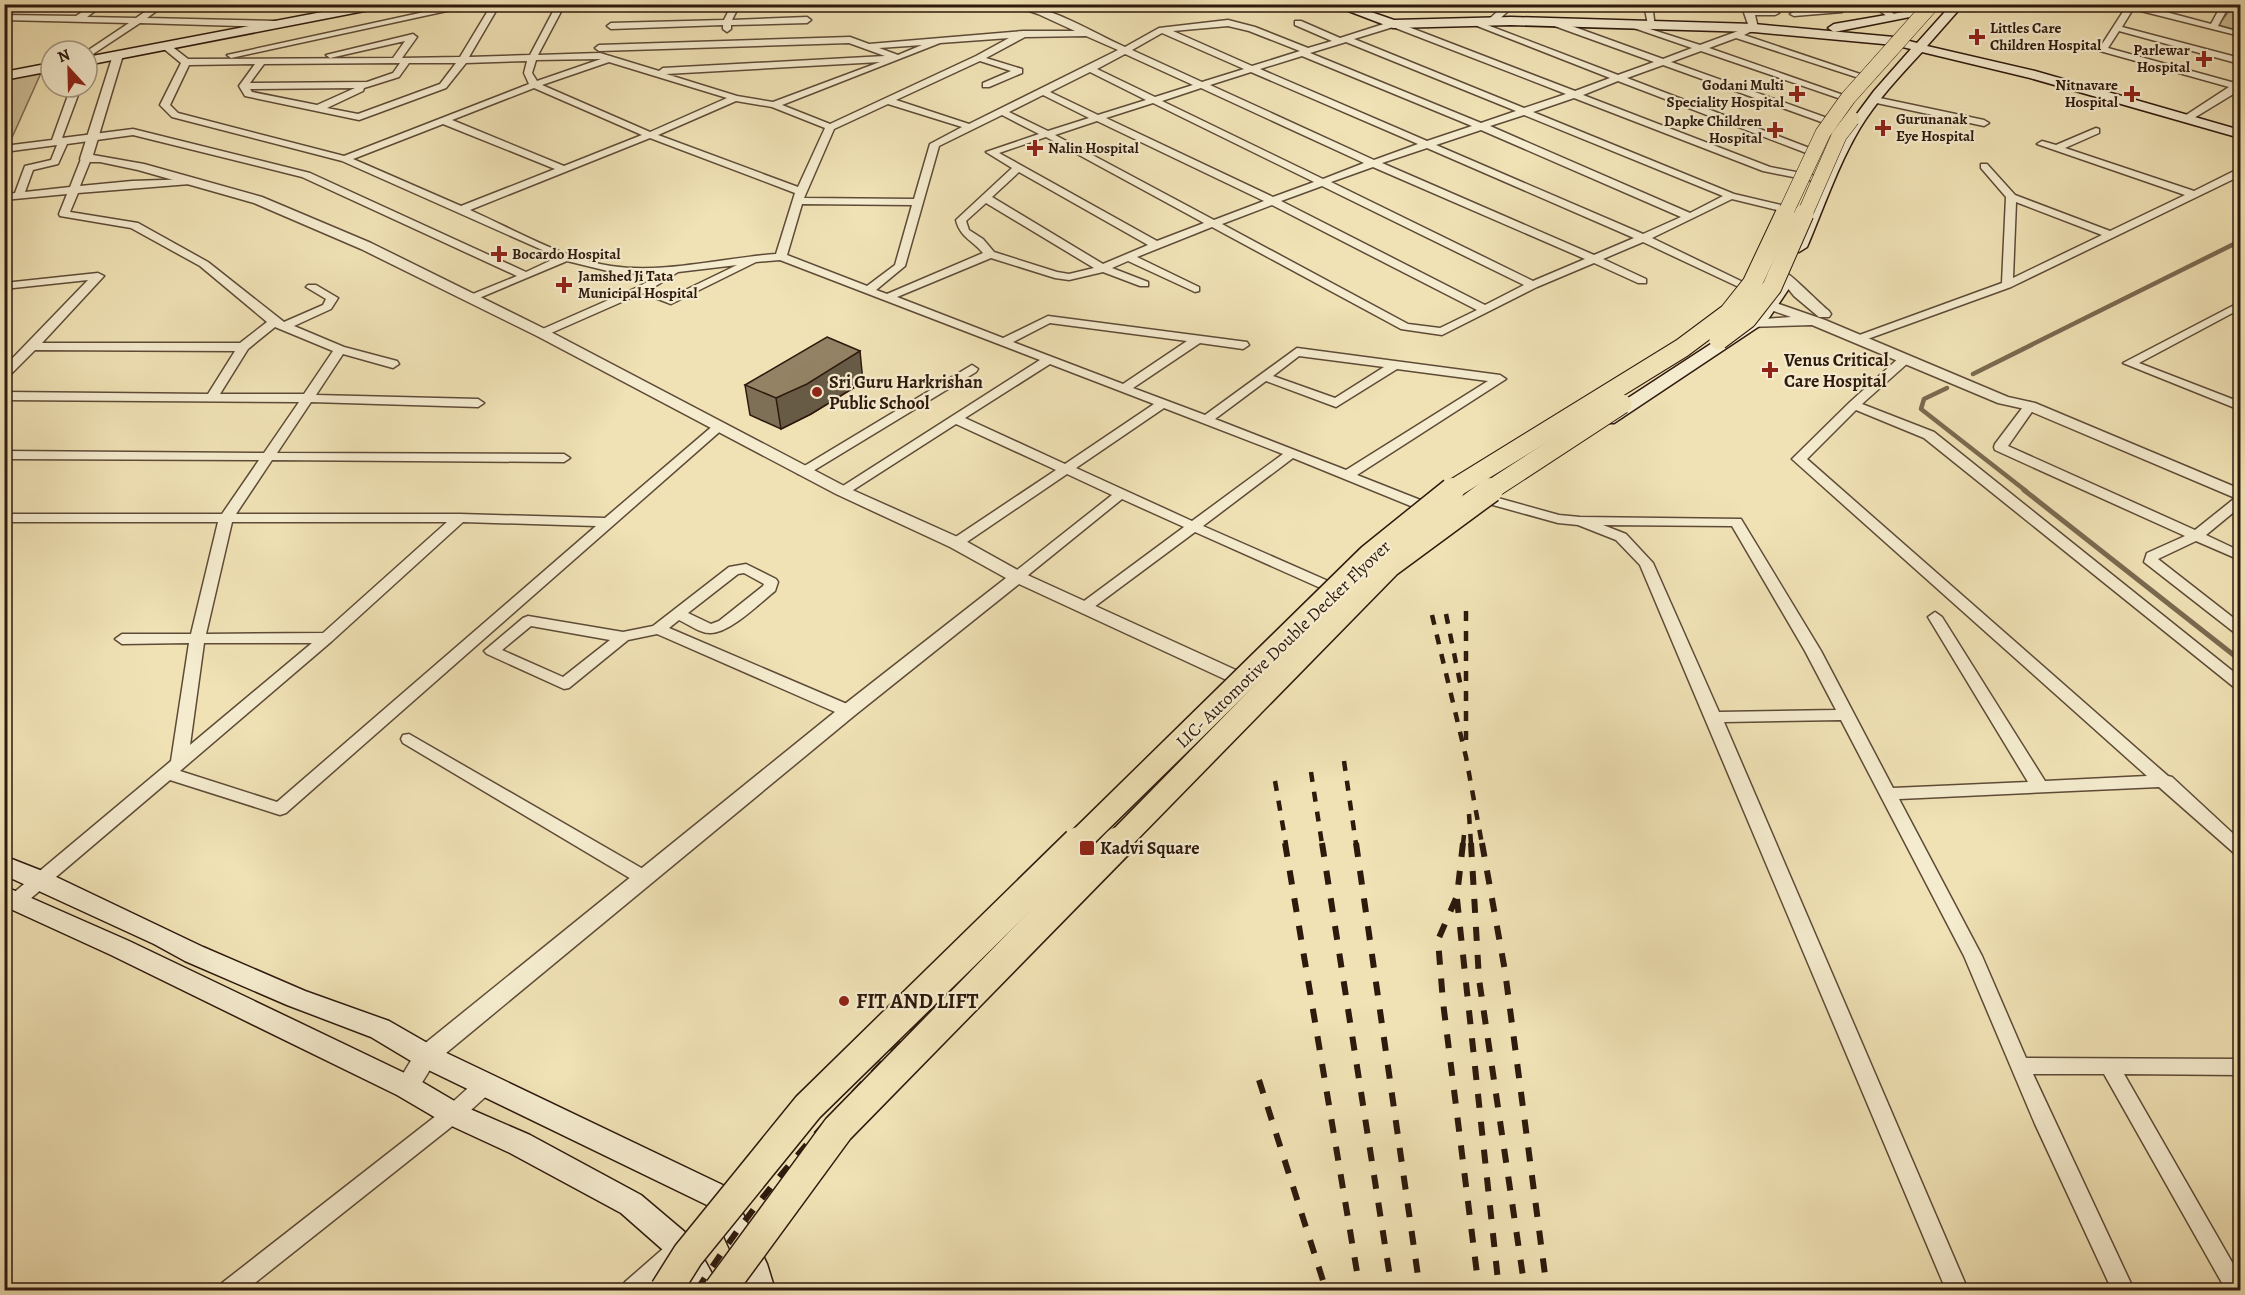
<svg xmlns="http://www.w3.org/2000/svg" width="2245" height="1295" viewBox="0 0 2245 1295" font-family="Alegreya,serif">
<rect width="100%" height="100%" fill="#f0e2b5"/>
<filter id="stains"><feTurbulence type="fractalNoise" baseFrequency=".00333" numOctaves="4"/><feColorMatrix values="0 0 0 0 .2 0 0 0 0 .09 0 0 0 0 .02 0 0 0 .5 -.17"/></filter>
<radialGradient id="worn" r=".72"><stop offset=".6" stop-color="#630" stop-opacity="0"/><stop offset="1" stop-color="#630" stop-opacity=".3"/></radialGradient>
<g fill="#cfc098" stroke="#7e6c52" stroke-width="1.5">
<path d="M2234,5H2240V31L2218,25Z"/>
<path d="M41,73L10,142L5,143V80Z"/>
</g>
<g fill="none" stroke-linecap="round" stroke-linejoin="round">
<g stroke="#7b6950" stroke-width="4.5">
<path d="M1973,374L2240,241"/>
<path d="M1947,388L1924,399L1921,409L2026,491"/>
</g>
<path stroke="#7b6950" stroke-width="5" d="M2024,490L2240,660"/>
<defs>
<g id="minor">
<path d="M94,4H104L87,17L136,18L156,4H166L147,18L277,21L281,24L277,27L140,23L87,58V51L129,23L4,20V15L76,16Z"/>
<path d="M461,4H479L231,58L227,55Z"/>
<path d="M492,4H500L469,57L530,55L557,4H565L538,55L600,53L659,71L663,68L885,56L849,43L599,51L595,48L599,45L850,37L869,44L1023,31H1075L1038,14L1009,4C1049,4 1089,31 1125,47L1159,28L1228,20L1255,27L1308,48L1332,41L1295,25V21H1301L1340,38L1393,21L1575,91L1610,78L1467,22L1474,20L1618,75L1654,62L1549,24V20H1555L1663,59L1692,48L1628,26V22L1700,45L1749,27L1741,4H1749L1753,10L1775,11L1779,13L1775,15H1755L1758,28L1744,35L1866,76L1859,78L1736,38L1709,48L1849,97L1841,99L1701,51L1671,62L1830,119V123L1827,124L1663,65L1627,78L1812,149V153L1809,154L1618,81L1583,95L1770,167L1832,179V183L1828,184L1763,171L1574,98L1533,112L1734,194L1785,206L1786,208L1781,211L1732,199L1652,238L1747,284L1749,286L1743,289L1643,242L1603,259L1646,279V283H1638L1594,263L1537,287L1442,335L1401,329L1212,227L1137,257L1199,287V291L1195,292L1128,261L1112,268L1148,282V286H1140L1103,272L1069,280L1055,278L991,258L897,297L1003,338L1048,316L1247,342L1249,345L1243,349L1200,343L1133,388L1205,415L1297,348L1500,375L1506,379L1357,475L1428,503L1430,506L1428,509H1418L1293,458L1203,526L1335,584L1337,587L1335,590H1325L1195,532L1090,610H1080L1078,607L1080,604L1184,527L1122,499L1022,580H1012L1010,577L1012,574L1112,495L1067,474L961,546H951L949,543L951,540L1056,470L956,424L847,494L842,495L835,491L1040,360L780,260L756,262L671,304L642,293L542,337L536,333L538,331L638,287L661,274L616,273L567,261L472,301L466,298L468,296L517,276L302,177L133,135L67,144L58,164L33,170L25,192L70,187L81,159L86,156L91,159L80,186L132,181L194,179L195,181L190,184L78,193L70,212L138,223L208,262L284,322L323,305L326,299L306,287L308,285H316L338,298L331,309L294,326L344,347L397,361L399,364L393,368L343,354L316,395L478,399L484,403L478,407L311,402L277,453L564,454L570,458L564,462L272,460L236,514H460L605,518L715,424L719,423L725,427L286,813L280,815L170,780L23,905L17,907L11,905L8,900L11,895L171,761L189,643L122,644L115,639L122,634H191L218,522H4V514H222L259,460L4,459V451L264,453L299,402L4,400V392L208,394L235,351L35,350L8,377L4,378V367L88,280L4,289V283L98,273L104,276L42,343H240L267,322L200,266L131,228L60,216L59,214L67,194L4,200V194L15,193L25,166L51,160L57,145L4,152V146L52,140L71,87H81L62,138L133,129L310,173L526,272L558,257L342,161L172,117L160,105L181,63L164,49V45H170L188,59L393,58L405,41L330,58L326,55L413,34L417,37L402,58L460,57ZM1228,26L1249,31L1300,51L1252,66L1173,31ZM1393,27L1566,94L1524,108L1354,39ZM1162,33L1244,69L1202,82L1132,50ZM1086,36L1118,50L969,124L896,100L980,61L1011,71L983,83V87H989L1022,73V69L986,58L1025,37ZM1009,38L976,56L830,124L782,105L940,43ZM1346,42L1516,111L1481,123L1310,53ZM922,45L898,55L879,48ZM1125,54L1193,85L1155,97L1097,69ZM1302,56L1472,126L1427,141L1260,69ZM599,59H601L537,81L532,73L536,60ZM527,61L524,73L529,84L344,156L178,113L170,105L189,65L255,64L239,86L245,96L359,120L446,88L466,63ZM609,62L727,98L650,132L542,85ZM880,62L773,102L737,96L666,74ZM400,63L393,73L367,82L250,83L264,64ZM409,63H456L440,84L358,114L327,108L363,91L364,88L399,77ZM1090,72L1146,100L1098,115L1050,92ZM1251,72L1418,144L1374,160L1210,85ZM355,88L317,105L252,92L250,89ZM534,88L642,135L564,166L452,120ZM1201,88L1364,163L1323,179L1162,101ZM1043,95L1089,118L1048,131L1009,112ZM736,101L772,107L825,128L798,187L658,135ZM1153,103L1314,182L1273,197L1106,118ZM888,104L962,127L930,144L914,199L804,198L834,129ZM1002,115L1039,134L986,152L1012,168L956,220C960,237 972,240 983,253L887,294L876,290L905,266L939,146ZM1524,115L1723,196L1690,213L1490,126ZM1097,121L1264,201L1214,220L1055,135ZM443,124L555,169L461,206L353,159ZM1481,130L1681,217L1643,234L1436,145ZM1046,137L1204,223L1157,241L999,153ZM650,138L795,193L776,254C722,258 665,274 611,266C564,259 513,229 470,210ZM1427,148L1634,238L1594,255L1382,163ZM1373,167L1585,259L1533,281L1331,182ZM1019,172L1148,245L1103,264L992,197ZM1322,186L1524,285L1485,305L1281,201ZM986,203L1094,268L1069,274L1057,272L994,252L983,239L969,230L966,221ZM802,204L912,205L895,265L867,286L787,255ZM1272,205L1477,310L1440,328L1408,324L1222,224ZM737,265L671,297L651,289L678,272ZM1050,323L1187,341L1123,384L1013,342ZM275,327L333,351L304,394H220L248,349ZM1299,356L1384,367L1335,398L1273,376ZM1050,364L1154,404L1065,464L965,418ZM1397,369L1488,381L1346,470L1215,419L1266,381L1336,407ZM1164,408L1283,454L1192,521L1076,468ZM232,522H447L323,633L206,634ZM463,522L596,526L277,802L180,771L332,641ZM204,643H312L190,745Z"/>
<path d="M639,4H699L620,10L616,8L620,6Z"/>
<path d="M732,4H740L732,20L807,17L811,20L807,23L731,25V29L727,32L723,29V25L611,29L607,26L611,23L724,20Z"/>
<path d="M1506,4H1516L1495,23H1489V19Z"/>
<path d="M1644,4H1652L1655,27L1648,25Z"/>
<path d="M1663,4H1705L1706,6L1702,8Z"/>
<path d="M1870,4H1880L1898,17L1891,19Z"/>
<path d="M2128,4H2136L2211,24L2222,4H2230L2218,26L2240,32V36L2133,9L2122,27L2240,58V64L2119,31L2108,48L2235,83L2240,81V90L2189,121H2183V117L2229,87L2100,51L2099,49Z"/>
<path d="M1839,8L1843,10L1842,12L1794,16L1790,14L1794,12Z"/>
<path d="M1875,97L1984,120L1989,123L1984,126L1872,102V98Z"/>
<path d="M2096,128L2099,129V133L2065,148L2194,191L2236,170L2240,169V176L2011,287L1862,341H1854V337L2002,283L2006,197L1981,168V164H1987L2015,195L2110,231L2185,195L2037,144L2042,141L2056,145ZM2016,202L2102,235L2013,278Z"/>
<path d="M2240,302V309L2139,363L2240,402V410L2123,363Z"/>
<path d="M1905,355L1909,356V362L1862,404L1934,432L2240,677V689L2235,688L1924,438L1856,410L1807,459L2168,776L2172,777L2240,840V855L2234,853L2159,787L1899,799L1982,956L2026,1058L2240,1059V1075L2124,1074L2240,1276V1290H2226L2104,1074H2033L2134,1290H2112L2035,1124L1964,956L1841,720L1724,722L1968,1290H1946L1640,565L1616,540L1578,525L1558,523L1482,502L1480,499L1487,495L1559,515L1580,517L1741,519L1821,651L1893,788L2028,782L1928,617L1935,612L1942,617L2045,781L2147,776L1792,459L1850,402L1901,356ZM1603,525L1732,526L1805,651L1836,710L1719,712L1653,563L1626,534Z"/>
<path d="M972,365L978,369L976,372L808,474H798L796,471Z"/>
<path d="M2030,402L2036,406L2008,446L2195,530L2235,498L2240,497V507L2206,535L2240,551V560L2196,541L2158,559L2240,623V634L2235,633L2144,562L2147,553L2185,536L1995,450L1994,447L1995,444L2026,403Z"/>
<path d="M746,564L776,579L778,582L775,591C760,603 730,633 711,633C701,634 688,624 679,620L669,628L854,707L856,711L854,715H842L657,634L628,640L569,688L564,689L487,654L484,651L523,618L528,616L623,632L653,626L729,567ZM744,573L764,584L763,586L719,621L711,624L688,613L738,574ZM531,626L610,640L563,677L502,650Z"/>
<path d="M409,734L650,873L653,878L650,883L644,884L638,883L403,743L401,739L403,735Z"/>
<path d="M485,1077L492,1079L495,1085L492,1091L460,1120L246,1290H219L222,1283L446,1108L478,1079Z"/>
</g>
<g id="tertiary">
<path d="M118,52L123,55L93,155L144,164L262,197L371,243L547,330L848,488L962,539L1023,573L1260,681L1262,685L1260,689H1246L1019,584L855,715L434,1063L415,1094L407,1097L399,1094L395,1087L418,1049L841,707L1006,578L950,547L836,494L537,336L361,249L254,203L138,170L100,162H82L80,159L113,55Z"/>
<path d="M1786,273C1791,274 1821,305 1829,311L1831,314L1829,317H1819L1794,296L1779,277Z"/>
<path d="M1756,296L1825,320L2008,397L2035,403L2240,489V500L2025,409L1998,403L1812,325L1747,327L1745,324L1747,321L1752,320L1791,317L1751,303L1749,300Z"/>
<path d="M682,1237L691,1240L695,1248L691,1256L652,1290H621L625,1282L673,1240Z"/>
</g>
<g id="secondary">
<path d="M364,4H390L385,7L87,65V57Z"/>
<path d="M1330,4H1348L1394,20L1511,17L1754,24L1894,37L1917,43L1952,4H1964L1927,46L2035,71L2240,130V138L2030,78L1922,52C1900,76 1877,100 1860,128C1838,165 1824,207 1807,247L1799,252L1791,247L1825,170L1848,126L1874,91L1911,49L1894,45L1754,32L1511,25L1393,28Z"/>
<path d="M1921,9L1925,10V14L1834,32L1828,28L1834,24Z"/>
<path d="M51,63V71L4,80V72Z"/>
<path d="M1782,282L1790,287L1769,318L1758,327L1614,423H1602L1599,419L1602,415L1746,321L1757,312L1776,284Z"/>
<path d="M4,856L50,874L203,947L305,991L389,1021L436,1048L731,1189L767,1264L775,1290H745L737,1264L711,1207L416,1064L371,1037L287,1005L185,961L154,944L4,875Z"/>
<path d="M4,886L129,941L417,1079L463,1106L530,1135L641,1195L693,1239L721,1290H690L671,1257L621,1213L510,1153L443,1122L397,1095L111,955L4,906Z"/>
</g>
</defs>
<use href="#minor" stroke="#5e4b37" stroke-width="3"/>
<use href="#tertiary" stroke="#5e4b37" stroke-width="3"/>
<use href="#secondary" stroke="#2e190d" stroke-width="3"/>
<use href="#minor" fill="#f5eccf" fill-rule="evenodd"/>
<use href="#tertiary" fill="#f5eccf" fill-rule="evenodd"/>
<use href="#secondary" fill="#f5eccf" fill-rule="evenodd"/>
<path stroke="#2e190d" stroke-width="3" stroke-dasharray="7 7" stroke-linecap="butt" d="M1788,216C1800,187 1811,158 1827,132C1855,86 1899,44 1935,4"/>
<path stroke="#2e190d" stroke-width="4" stroke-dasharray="8 8" stroke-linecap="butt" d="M1462,491L1719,328L1748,297L1765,269L1788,214"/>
<g stroke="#2e190d" stroke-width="4.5" stroke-dasharray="10 10" stroke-linecap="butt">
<path d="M1466,611V740"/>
<path d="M1446,614L1462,692"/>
<path d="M1432,615L1466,757L1482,844"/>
<path d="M1344,761L1356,844"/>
<path d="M1311,772L1322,844"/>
<path d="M1275,781L1286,844"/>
<path d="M1469,814L1471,844"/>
<path d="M1087,844L1380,554L1464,490"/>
<path d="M1100,844L1364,581"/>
<path d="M1463,844L1464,835"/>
</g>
<g stroke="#2e190d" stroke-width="6" stroke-dasharray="14 14" stroke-linecap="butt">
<path d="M1285,843L1360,1290"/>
<path d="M1322,843L1392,1290"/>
<path d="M1356,843L1420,1290"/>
<path d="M1463,843L1457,896L1438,940L1443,1002L1479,1290"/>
<path d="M1471,843L1479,979L1525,1290"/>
<path d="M1482,843L1505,971L1547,1290"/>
<path d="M1457,899L1499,1290"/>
<path d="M1259,1080L1326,1290"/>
<path d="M680,1290L737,1208L782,1149L1088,843"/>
<path d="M697,1290C769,1177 853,1091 948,997C999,946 1051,894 1102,843"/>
</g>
<defs>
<g id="primary-bridge-far3">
<path d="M1784,216L1823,133L1848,98L1932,4"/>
<path d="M1804,216L1839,136L1852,119"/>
</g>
<g id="primary-bridge-far2">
<path d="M1719,340L1747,319L1772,287L1804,214"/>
<path d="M1450,491L1682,348L1729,313L1752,284L1785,214"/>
<path d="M1489,491L1622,404"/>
</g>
<g id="primary-bridge-far1">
<path d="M1076,844L1370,556L1452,490"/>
<path d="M1116,844L1389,565L1491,490"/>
</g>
<g id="primary-bridge">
<path d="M666,1290L688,1255L808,1107L1078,843"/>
<path d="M720,1290L838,1129L1118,843"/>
</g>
</defs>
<use href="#primary-bridge-far3" stroke="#2e190d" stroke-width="16" stroke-linecap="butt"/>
<use href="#primary-bridge-far2" stroke="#2e190d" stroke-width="21" stroke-linecap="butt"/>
<use href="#primary-bridge-far1" stroke="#2e190d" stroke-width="27" stroke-linecap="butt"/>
<use href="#primary-bridge" stroke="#2e190d" stroke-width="34" stroke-linecap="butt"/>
<use href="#primary-bridge-far3" stroke="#f0e2b5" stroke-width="15"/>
<use href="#primary-bridge-far2" stroke="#f0e2b5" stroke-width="19"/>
<use href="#primary-bridge-far1" stroke="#f0e2b5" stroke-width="24"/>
<use href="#primary-bridge" stroke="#f0e2b5" stroke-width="31"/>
</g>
<path fill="#7e7056" stroke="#2e190d" stroke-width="1.5" d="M863,382L811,414L781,429L750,415L745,385Z"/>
<path fill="#675b46" stroke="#2e190d" stroke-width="1.5" d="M860,351L863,382L811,414L781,429L776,398Z"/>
<path fill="#938264" stroke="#2e190d" stroke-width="1.5" d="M827,337L860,351L807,384L776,398L745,385Z"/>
<g fill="#8f2418" stroke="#f5eccf" stroke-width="2">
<path d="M1974 28h6v6h6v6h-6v6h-6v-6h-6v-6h6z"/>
<path d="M2201 50h6v6h6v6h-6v6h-6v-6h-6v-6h6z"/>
<path d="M1794 85h6v6h6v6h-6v6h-6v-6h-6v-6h6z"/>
<path d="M2129 85h6v6h6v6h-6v6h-6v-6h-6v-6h6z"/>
<path d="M1880 119h6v6h6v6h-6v6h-6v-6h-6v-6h6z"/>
<path d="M1772 121h6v6h6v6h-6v6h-6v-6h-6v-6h6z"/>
<path d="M1032 139h6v6h6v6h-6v6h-6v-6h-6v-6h6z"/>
<path d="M496 245h6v6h6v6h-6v6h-6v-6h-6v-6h6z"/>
<path d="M561 276h6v6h6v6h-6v6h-6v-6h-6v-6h6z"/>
<path d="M1767 361h6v6h6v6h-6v6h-6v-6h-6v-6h6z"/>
<circle cx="817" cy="392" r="6"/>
<rect x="1079" y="840" width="16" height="16" rx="3"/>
<circle cx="844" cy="1001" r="6"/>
</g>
<g text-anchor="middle" stroke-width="4.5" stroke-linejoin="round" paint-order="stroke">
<g font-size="15" font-weight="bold" fill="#2e190d" stroke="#f5eccf" text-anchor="start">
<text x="1990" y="33">Littles Care<tspan x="1990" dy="17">Children Hospital</tspan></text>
<text x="2190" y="55" text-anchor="end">Parlewar<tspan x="2190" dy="17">Hospital</tspan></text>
<text x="1784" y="90" text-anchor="end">Godani Multi<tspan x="1784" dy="17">Speciality Hospital</tspan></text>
<text x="2118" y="90" text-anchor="end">Nitnavare<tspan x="2118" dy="17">Hospital</tspan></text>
<text x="1896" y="124">Gurunanak<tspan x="1896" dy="17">Eye Hospital</tspan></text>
<text x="1762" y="126" text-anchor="end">Dapke Children<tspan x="1762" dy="17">Hospital</tspan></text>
<text x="1048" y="153">Nalin Hospital</text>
<text x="512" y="259">Bocardo Hospital</text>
<text x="578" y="281">Jamshed Ji Tata<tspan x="578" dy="17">Municipal Hospital</tspan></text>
</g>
<g font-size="18" font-weight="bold" fill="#2e190d" stroke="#f5eccf" text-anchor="start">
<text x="1784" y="366">Venus Critical<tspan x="1784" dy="21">Care Hospital</tspan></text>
<text x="829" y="388">Sri Guru Harkrishan<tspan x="829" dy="21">Public School</tspan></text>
<text x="1100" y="854">Kadvi Square</text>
</g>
<g font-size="18" fill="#2e190d" stroke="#f5eccf">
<text transform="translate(1283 644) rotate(-44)" y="6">LIC- Automotive Double Decker Flyover</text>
</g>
<g font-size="21" font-weight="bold" fill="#2e190d" stroke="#f5eccf" text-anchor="start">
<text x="856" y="1008">FIT AND LIFT</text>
</g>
</g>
<rect width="2245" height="1295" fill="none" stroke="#f0e2b5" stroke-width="24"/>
<rect x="6" y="6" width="2233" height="1283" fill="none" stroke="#2e190d" stroke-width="3"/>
<rect x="12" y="12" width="2221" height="1271" fill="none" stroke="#2e190d" stroke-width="1.5"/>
<g transform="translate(69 69) rotate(338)"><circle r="28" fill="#f5eccf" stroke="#a59881" stroke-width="1.5"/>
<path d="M0-4.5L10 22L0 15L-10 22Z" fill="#8f2418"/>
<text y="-9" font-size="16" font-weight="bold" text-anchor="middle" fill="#2e190d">N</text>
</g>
<rect width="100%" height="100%" filter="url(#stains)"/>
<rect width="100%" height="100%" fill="url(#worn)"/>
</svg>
